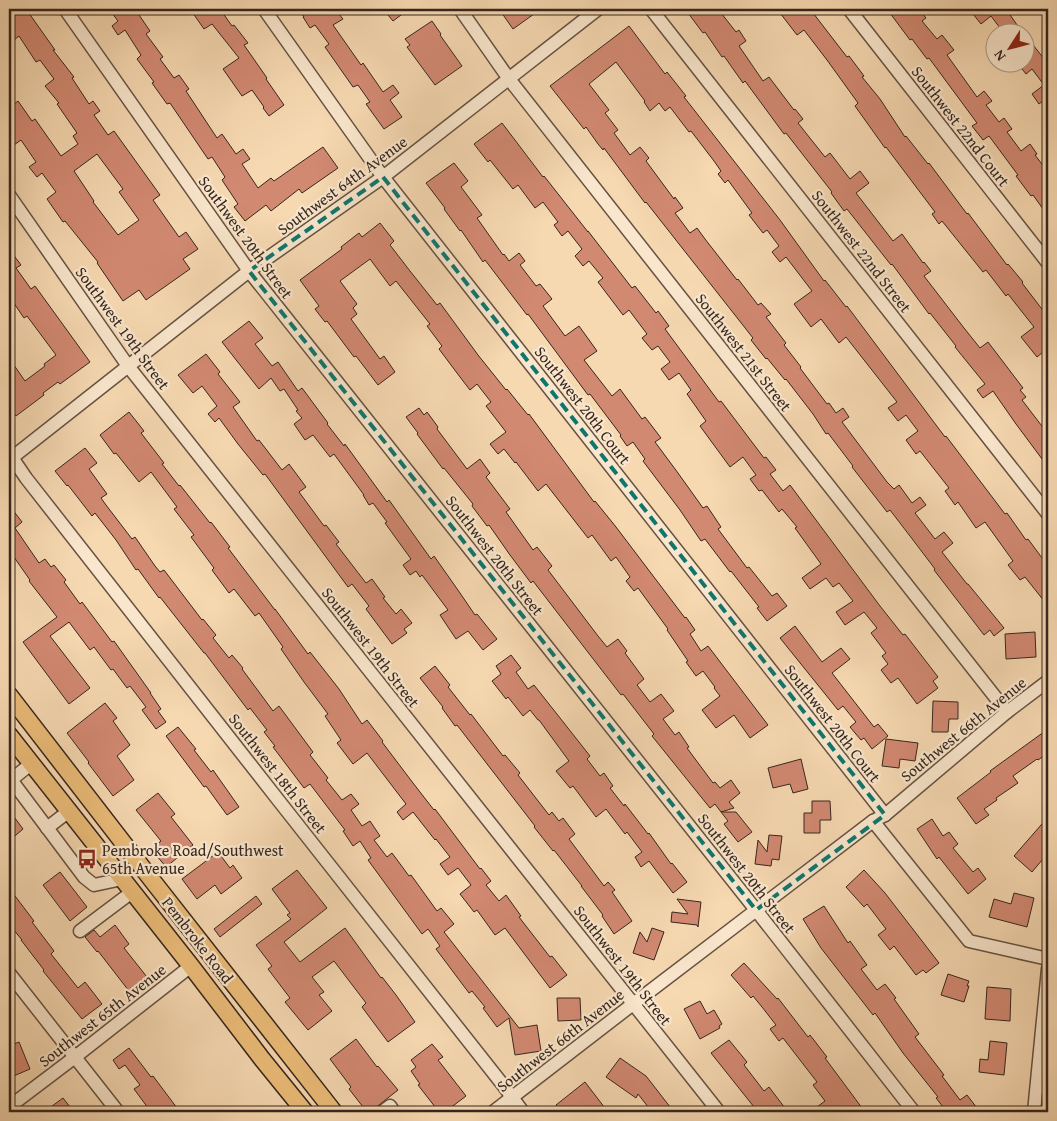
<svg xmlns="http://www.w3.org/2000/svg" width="1057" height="1121" viewBox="0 0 1057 1121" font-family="'Gentium Book Plus',serif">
<rect width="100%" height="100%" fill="#f6d8b1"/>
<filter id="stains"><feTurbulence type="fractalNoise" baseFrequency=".004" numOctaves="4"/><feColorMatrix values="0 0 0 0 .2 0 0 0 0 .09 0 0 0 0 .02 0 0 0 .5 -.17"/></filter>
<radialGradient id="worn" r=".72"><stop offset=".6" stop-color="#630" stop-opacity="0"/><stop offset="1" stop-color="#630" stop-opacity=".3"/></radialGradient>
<g fill="#d28972" stroke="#36261e" fill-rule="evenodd">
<path d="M9,9H26L55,50H53L74,77L72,78L89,104L93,101L100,111L94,115L108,135L114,131L160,195L153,200L179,237L186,232L198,249L183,259L190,269L146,300L139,290L123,301L97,263L98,262L65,221L63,222L47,199L56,192L42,173L37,177L29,167L36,162L21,140L14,145L9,137V108L18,101L32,121L35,119L61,156L78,144L73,136L77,133L57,104L59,103L45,86L54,79L40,60L36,62L19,36L9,44V23L13,20L9,14ZM97,154L123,189L119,192L139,220L118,235L93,202L94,201L74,171Z"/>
<path d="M109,9H135L150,31L146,34L163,57L160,59L174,78L179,75L189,89L186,91L217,138L222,134L236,154L243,149L250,159L242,164L258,188L271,178L274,181L323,147L338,168L302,193L299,189L271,211L266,205L245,221L234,207L238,204L222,180L225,177L212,157L208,159L170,103L167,104L152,83L154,82L137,59L141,55L125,30L118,35L112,26L118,21Z"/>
<path d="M190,9H220L232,26L234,25L248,43L244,45L267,78L266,79L284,105L269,116L263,108L264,107L252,90L242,96L223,69L239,58L212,24L204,29Z"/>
<path d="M298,9H335L343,19L333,25L361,65L363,63L383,92L393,85L399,93L390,100L402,117L384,129L366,104L370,102L358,85L353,87L325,47L329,44L315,25L310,28L303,17H304Z"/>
<path d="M383,9H409L393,21Z"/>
<path d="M499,9H541L513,29Z"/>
<path d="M694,9H718L736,32L739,30L746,41L739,46L763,81L769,77L794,110L795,109L803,119L798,123L825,157L830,153L850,179L860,171L869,183L856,193L893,241L902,234L923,263L924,262L931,271L924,276L964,328L980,348L988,342L1023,388L1020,390L1026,397L1022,400L1048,434V467L1016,424L993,391L983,398L977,390L985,384L955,347L956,346L930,313L929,314L892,264L891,265L847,209L844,211L831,193L832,192L786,133L784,134L745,81L743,83L724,56L722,57L705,32L703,33L688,13Z"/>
<path d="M777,9H810L847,57L849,56L864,76L862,77L880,99L905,137L906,136L928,164L929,163L967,214L968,213L1007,265L1008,264L1023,282L1022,283L1048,317V348L1037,357L1021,337L1034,327L1008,294L1006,296L986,270L983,272L942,221L939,224L932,214L935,212L886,147L885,148L855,106L858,103L827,60L804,30L797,35Z"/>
<path d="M887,9H919L926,18L922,21L937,39L942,35L954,50L947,55L977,97L984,91L992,101L986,105L999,122L1004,118L1012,129L1007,132L1021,151L1030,144L1037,154L1035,155L1048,172V216L1033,195L1031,196L1016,176L1018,175L989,136L983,140L972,126L977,123L929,58L927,59L912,39L910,40Z"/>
<path d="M969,9H1006L1022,32H1003L991,16L981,24Z"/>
<path d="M432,21L441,34L440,35L462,66L435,85L407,47L410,45L405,39Z"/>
<path d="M629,26L665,74L667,72L686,96L684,97L780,220L824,281L825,280L846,307L847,306L945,437L946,436L1005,514L1007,513L1026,540L1028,539L1048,566V606L1025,577L1020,580L1008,565L1013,561L985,522L976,528L958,502L955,505L945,491L949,488L920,451L916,454L906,440L918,431L906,415L898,421L888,408L897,402L846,337L839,343L821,319L811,327L794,304L812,291L786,257L780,262L772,252L779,246L767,230L763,233L749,215L752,213L728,180L725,183L718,174L721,171L714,161L691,131L689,132L670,107L665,111L659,103L650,111L644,102L645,101L616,62L589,84L609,110L605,113L618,130L614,133L630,155L640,147L649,158L646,161L674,199L675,197L683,208L675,213L690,233L697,228L705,239L737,280L738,279L758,305L761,303L771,314L766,317L786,343L784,345L801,367L800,368L827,404L829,403L836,413L843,408L849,417L842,422L887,482L894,489L899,485L912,503L920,497L926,505L915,513L935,539L944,532L953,543L942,552L967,584H968L1004,628L994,636L990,630L984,635L934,570L935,569L913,540L890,510L887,512L852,467L853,466L828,433L826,434L813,414L786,379L785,380L767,358L766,359L751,340L753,338L646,202L645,203L604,148L603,150L598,144L586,127L584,129L550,86Z"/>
<path d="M1030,41L1048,64V97L1039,104L1032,94L1044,85L1032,69L1026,74L1019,65L1024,62V45Z"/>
<path d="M502,123L543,177L544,176L588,232V231L632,288L635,286L656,313L658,311L669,326L665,329L719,402L721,401L764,458L766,457L776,470L770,474L783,491L790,485L880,606L903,635L905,634L938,677L933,681L938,688L917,704L898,678L891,683L881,670L888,664L882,656L886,653L871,633L877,628L864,612L845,625L836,612L853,601L839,583L833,587L826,578L810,589L802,578L821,564L795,528L797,527L782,509L779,512L762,490L759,491L750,479L756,475L743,457L730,467L700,426L706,421L687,394L691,390L679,373L669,380L661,369L670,362L658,346L652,350L642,338L647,334L629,310L623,315L598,282L603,278L589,261L583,266L575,256L582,249L568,231L562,236L554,225L558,222L543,202L535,208L518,185L513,189L490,160L488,162L474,144Z"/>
<path d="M454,163L468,181L461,187L482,215L477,218L503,255L504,254L509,261L519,253L525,261L520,265L536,286L540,284L552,299L543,306L565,336L579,326L597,351L584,360L612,396L620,389L642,419L645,417L661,438L655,442L678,473L703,508L707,506L721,527L718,529L747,568L749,567L772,596L777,593L787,606L767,621L757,608L759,607L731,571L730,572L705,539L701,541L680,510L643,461L645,459L633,442L627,446L620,436L621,435L590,394L588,395L528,314L527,315L485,260L483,262L461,230L460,231L444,209L445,208L426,183Z"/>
<path d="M380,223L394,241L390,245L410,271L437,305L440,303L478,355L506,390L507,389L528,415L529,414L594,502L595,501L616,527L685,618L686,617L695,630L690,634L701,651L708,646L768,725L750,738L734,715L716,728L702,710L720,696L714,688L715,687L703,671L696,676L686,662L688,661L667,630L668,629L638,588L634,591L626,581L630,577L616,557L611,561L592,535L588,538L546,484L538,491L516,462L515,463L504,449L498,454L490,444L506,432L486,406L491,402L477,384L470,390L460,377L439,349L442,346L427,326L430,324L396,281L390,286L370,259L340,281L357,304L353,308L357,314L351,319L380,359L384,356L395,372L378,385L356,356L354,357L327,321L325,322L315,309L319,306L300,280L342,249L341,247L359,233L362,237Z"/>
<path d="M9,249L21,265L16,268L31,289L35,286L90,362L60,384L58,382L43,393L44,395L16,416L9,407V358L25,381L45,366L44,364L56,355L27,316L24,318L9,296Z"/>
<path d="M249,321L263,338L255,344L272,366L278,362L298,391L302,388L328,423L327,424L344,446L345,444L387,502L389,500L431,559L434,556L460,593L475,615L477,614L497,639L483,650L468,631L456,639L440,615L448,610L422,575L420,577L416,571L410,575L403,565L411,559L385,523L387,522L373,503L369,505L363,495H364L334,454L330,457L313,435L305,440L294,424L302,418L296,411L298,410L284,389L280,391L271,378L259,389L222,342Z"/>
<path d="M206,354L220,372L218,374L240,402L233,407L257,441L259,440L282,470L289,464L306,487L299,492L324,526L326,525L339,542L336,544L366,583L372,579L385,597L383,598L396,614L401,609L412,623L404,629L407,633L392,644L366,609L369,606L352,584L348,587L265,474L263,475L238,444L219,418L215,422L208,414L217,406L202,386L193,393L178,375Z"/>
<path d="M419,408L424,415L427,412L438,427L437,429L467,469L480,459L490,473L486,477L510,509L506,512L533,550L537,547L552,566L548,570L598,636L607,647L618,639L627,651L625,653L644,679L637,685L650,702L661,694L674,711L663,719L675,735L679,732L689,747L687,748L713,783L715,782L720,788L731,780L740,793L729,802L734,808L721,812L715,804L710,808L652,736L654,734L623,694L621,695L533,581L531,583L510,555L489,525L487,526L472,506L473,504L444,468L443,469L417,434L418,433L406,417Z"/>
<path d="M129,412L144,431L141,433L164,463L162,464L179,486L180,485L210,523L211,522L230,547L228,548L275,610V609L308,654L310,652L339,689L362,724L367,720L383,741L382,742L413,783L434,810L435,809L480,869L481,868L491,881L486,885L499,901L506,895L521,916L519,917L550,957L552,956L567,975L550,988L505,928L495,935L477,910L474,912L460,894L471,885L458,868L448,875L440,864L450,857L436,839L435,840L413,812L403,820L397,812L406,804L367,753L353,764L337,743L341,740L325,716L328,714L304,682L281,649L283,647L259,613L255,616L234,589L229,593L212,570L214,568L191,537L194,535L174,509L177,507L151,472L139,482L116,453L114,454L100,435Z"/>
<path d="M85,448L97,463L89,469L107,494L101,498L106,505L132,539L135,537L155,566L160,572L164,570L202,620L203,619L216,635L213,638L229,658L232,655L243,668L242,669L273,711L279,706L313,752L310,755L328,778L326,780L342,800L351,794L359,804L351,810L362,826L370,821L380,836L374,840L387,857L392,853L409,876L411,875L437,911L441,908L454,924L444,932L519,1028L537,1025L541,1051L515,1055L509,1018L497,1027L483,1008L485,1007L472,991L469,993L436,949L440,946L428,929L422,934L368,860L371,858L360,841L353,846L343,831L345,830L310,784L304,788L273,747L275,746L264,732L267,730L250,708L248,710L205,653H204L160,597L159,598L138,569L136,570L116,540L95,513L92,516L68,485L67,486L55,471Z"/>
<path d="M9,505L22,522L15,528L39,563L45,559L51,567L54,565L66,580L64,582L80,604L82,602L112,642L114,641L151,693H150L161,709L158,711L166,722L156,729L142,710L146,707L130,686L127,688L113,669L111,670L94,647L90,650L69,622L50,636L90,688L69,704L23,642L57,617L29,581L30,580L9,550Z"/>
<path d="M795,626L822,662L841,648L850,659L832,673L874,727L878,724L888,736L872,749L864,738L861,740L850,727L856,722L843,706L838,710L780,638Z"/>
<path d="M1035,632L1036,657L1006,659L1005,634Z"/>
<path d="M511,655L521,668L516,672L528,689L534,685L590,756L587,759L600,776L604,773L613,786L610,788L624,806L625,804L648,834L649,833L671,864L672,863L687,882L673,893L649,861L641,867L635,857L642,852L627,832L625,834L606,809L596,817L573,786L570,788L556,771L569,761L539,720H538L530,710L523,716L508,697L506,699L492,681L501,674L496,666Z"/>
<path d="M435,666L450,685L448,687L470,715L471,714L503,756L505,755L520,773L518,775L549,815L552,812L559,821L563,818L575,834L569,839L604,886L608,882L615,890L612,892L632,921L614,934L602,916L603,915L581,886H582L554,850L553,851L534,827L535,826L457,725L455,726L442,708L443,707L420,678Z"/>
<path d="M933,701L958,702V719H949L948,732H932Z"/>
<path d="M105,703L117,718L113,721L130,745L117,756L134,780L113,796L88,763L89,762L67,733Z"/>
<path d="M178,727L196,749L194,750L211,772L213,770L239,807L227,815L206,786L204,787L166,736Z"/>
<path d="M1048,729V753L1038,760L1037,759L1013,776L1018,783L996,798L997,800L984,809L989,815L976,824L957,798L991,772L990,771Z"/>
<path d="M886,739L918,743L915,761L900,759L899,768L882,766Z"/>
<path d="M801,759L808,789L793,793L790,784L773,788L768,768Z"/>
<path d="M158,793L175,814L171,817L193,845L166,867L151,849L161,841L136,810Z"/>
<path d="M812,801H830L831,820H820V833H804V813H812Z"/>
<path d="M9,810L23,829L9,841Z"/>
<path d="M721,812H736L752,832L738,842L724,824L728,821Z"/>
<path d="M1048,817V853L1032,872L1014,856Z"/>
<path d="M932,819L943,836L949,832L958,844L953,848L973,872L978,868L986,879L968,894L939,857L937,859L917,829Z"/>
<path d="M769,835L782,836L779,860L772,859L771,866L755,864L758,840L767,852Z"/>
<path d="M218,852L230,868L233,865L242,878L221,894L215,885L197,899L182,879Z"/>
<path d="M297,870L327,908L284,942L300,962L345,928L381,978L382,977L396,995L415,1022L388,1042L362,1007L366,1003L334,961L312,977L324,992L319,995L332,1011L308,1030L285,1002L290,998L268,969L272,966L256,945L291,919L287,915L290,913L272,889Z"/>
<path d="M864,870L885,893L939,963L926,973L923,970L916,975L894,946L890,950L878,935L886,929L867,904L864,907L846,887Z"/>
<path d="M60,872L87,907L70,921L43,885Z"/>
<path d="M9,888L34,921L32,922L54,951L51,954L78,988L85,982L102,1004L82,1019L43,971L44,970L21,940H22L9,924L15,920L9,912Z"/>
<path d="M1014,893L1034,898L1027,927L989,917L994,899L1011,904Z"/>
<path d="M256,896L262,904L220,937L214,929Z"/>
<path d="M677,899L701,902L698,927L697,925L671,922L672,912L688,914Z"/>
<path d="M824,906L848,943L850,941L867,965L861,969L877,990L885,984L896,998L894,999L919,1034L915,1037L944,1075L942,1076L960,1100L967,1095L980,1112H947L936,1098L938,1097L903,1053L875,1013L873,1015L821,948L803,919Z"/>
<path d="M115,925L129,944L124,948L147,977L129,991L98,951L97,952L85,937L94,930L100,937Z"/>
<path d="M652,928L664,932L654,960L633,953L640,932L647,942Z"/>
<path d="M744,963L777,999L778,998L808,1037L810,1035L827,1057L825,1058L865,1112H810L825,1101L813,1085L817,1082L783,1038L779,1041L770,1029L776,1025L762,1007L753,996L751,998L731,975Z"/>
<path d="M948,974L969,981L967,986H969L964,1002L941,995Z"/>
<path d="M987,987L1011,989L1010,1021L985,1019Z"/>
<path d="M557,998H580L581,1020L558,1021Z"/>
<path d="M700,1001L707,1014L714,1010L722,1024L719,1026L720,1028L700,1039L684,1009Z"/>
<path d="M356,1039L377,1067L378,1066L398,1090L370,1112H367L349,1089L351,1087L330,1059Z"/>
<path d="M729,1040L747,1062L744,1065L764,1091L769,1087L788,1112H758L711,1053Z"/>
<path d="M990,1041L1007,1043L1004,1075L979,1072L980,1059L988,1060Z"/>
<path d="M19,1042L30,1069L9,1078V1046Z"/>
<path d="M432,1044L443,1057L438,1060L466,1096L445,1112H439L418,1085L420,1084L411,1071L416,1067L411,1060Z"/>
<path d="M129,1048L151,1077L153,1076L180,1112H151L134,1089L140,1085L125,1065L119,1069L113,1060Z"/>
<path d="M620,1058L646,1076L674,1112H652L638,1094L636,1098L606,1077Z"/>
<path d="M585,1082L608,1112H562L556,1105Z"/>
<path d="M63,1098L74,1112H44Z"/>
</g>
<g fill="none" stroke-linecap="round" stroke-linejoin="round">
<defs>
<g id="minor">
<path d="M65,9L249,271L756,910L914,1112"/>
<path d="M264,9L383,177L885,815"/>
<path d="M460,9L509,79L1007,712"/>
<path d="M651,9L1048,514"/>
<path d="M849,9L1048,263"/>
<path d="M1047,9L1048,11"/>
<path d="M9,195L128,366L719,1112"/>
<path d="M9,453L26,478L279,801L503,1085L523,1112"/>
<path d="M9,460L249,271L383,177L598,9"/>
<path d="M9,777L84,877L94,885L122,879"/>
<path d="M11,780L32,763"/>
<path d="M873,821L969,941L1048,959"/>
<path d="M47,828L69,811"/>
<path d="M80,931L132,892"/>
<path d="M9,973L118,1112"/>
<path d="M9,1107L75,1057L191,966"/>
<path d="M382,1112L390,1106L394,1112"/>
<path d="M493,1112L633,1004L873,821L885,815L1007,712L1048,681"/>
<path d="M1034,1112L1048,969"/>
</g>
<g id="major">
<path d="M9,695L155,884L334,1112"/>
<path d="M9,735L191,966L262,1059L305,1112"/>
</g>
</defs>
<use href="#minor" stroke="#665243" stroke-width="15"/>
<use href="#major" stroke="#36261e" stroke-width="19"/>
<use href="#minor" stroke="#f9e6cc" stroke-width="12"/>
<use href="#major" stroke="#ebbc78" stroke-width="16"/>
</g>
<path fill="none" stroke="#0f766e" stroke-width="4" stroke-dasharray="10 6" stroke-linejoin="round" d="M383,177L885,815L756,910L249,271Z"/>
<defs>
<symbol id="bus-bare" viewBox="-9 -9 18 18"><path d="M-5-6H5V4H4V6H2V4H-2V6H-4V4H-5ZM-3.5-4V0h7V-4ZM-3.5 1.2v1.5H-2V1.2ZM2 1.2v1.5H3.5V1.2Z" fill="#8f2418" stroke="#f9e6cc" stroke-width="2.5" paint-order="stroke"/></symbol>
</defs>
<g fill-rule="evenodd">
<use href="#bus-bare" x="73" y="845" width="28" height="28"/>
</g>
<g text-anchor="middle" stroke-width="4.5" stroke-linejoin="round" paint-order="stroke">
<g font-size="16" fill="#36261e" stroke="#f9e6cc">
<text transform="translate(961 126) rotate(52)" y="6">Southwest 22nd Court</text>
<text transform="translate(342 185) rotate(-36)" y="6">Southwest 64th Avenue</text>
<text transform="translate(246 237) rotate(54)" y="6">Southwest 20th Street</text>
<text transform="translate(862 251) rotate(52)" y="6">Southwest 22nd Street</text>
<text transform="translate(123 328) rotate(54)" y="6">Southwest 19th Street</text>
<text transform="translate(744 352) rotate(52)" y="6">Southwest 21st Street</text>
<text transform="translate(583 405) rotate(52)" y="6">Southwest 20th Court</text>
<text transform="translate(495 555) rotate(52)" y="6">Southwest 20th Street</text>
<text transform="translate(371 647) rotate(52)" y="6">Southwest 19th Street</text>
<text transform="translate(833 723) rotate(52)" y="6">Southwest 20th Court</text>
<text transform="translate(963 729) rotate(-39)" y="6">Southwest 66th Avenue</text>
<text transform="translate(278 773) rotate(52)" y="6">Southwest 18th Street</text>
<text transform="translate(747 873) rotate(52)" y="6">Southwest 20th Street</text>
<text transform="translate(198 940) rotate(52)" y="6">Pembroke Road</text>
<text transform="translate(623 965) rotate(52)" y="6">Southwest 19th Street</text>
<text transform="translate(102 1015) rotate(-38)" y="6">Southwest 65th Avenue</text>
<text transform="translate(560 1040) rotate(-38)" y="6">Southwest 66th Avenue</text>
</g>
<g font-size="16" fill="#36261e" stroke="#f9e6cc" text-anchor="start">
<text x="102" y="856">Pembroke Road/Southwest<tspan x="102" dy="18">65th Avenue</tspan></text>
</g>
</g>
<rect width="1057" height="1121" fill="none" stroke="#f6d8b1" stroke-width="30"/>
<rect x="10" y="10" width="1037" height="1101" fill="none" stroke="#36261e" stroke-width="2.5"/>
<rect x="15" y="15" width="1027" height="1091" fill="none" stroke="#36261e"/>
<g transform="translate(1010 48) rotate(234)"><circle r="24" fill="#f9e6cc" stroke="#ab9986"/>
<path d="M0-4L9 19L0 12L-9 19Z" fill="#8f2418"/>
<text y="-8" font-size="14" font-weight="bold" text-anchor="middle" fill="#36261e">N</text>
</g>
<rect width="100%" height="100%" filter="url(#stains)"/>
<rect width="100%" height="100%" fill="url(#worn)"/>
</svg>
